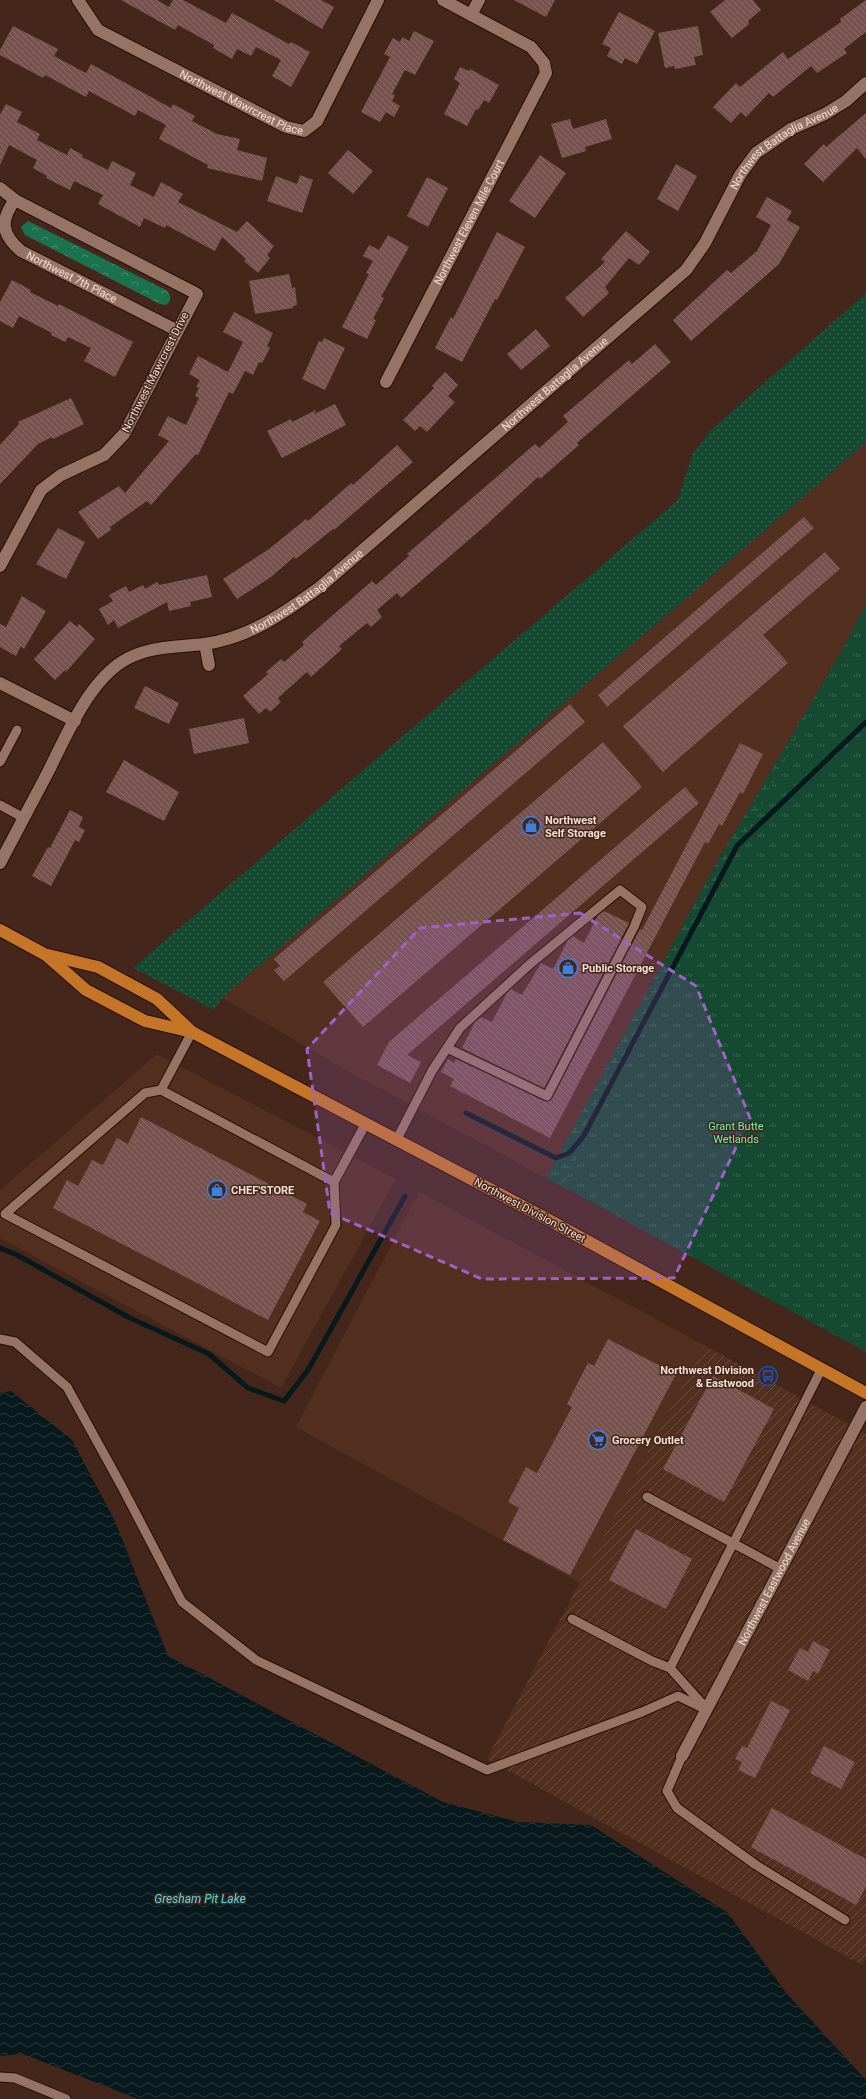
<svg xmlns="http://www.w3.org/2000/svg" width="866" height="2099" viewBox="0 0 866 2099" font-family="Roboto,sans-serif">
<defs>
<pattern id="industrial-furrows" width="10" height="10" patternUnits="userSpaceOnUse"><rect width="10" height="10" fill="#522f1e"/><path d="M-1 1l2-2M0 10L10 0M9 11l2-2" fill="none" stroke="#6b4d3e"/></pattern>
<pattern id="grass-dots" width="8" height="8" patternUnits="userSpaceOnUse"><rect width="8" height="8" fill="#164932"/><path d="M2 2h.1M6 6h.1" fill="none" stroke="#38634f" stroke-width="1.8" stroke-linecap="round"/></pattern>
<pattern id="forest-crowns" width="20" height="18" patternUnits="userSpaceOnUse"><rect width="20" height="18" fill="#1b724e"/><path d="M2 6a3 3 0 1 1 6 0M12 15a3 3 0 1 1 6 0" fill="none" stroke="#488c6f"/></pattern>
<pattern id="wetland-marsh" width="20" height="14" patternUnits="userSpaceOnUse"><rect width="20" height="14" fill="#164932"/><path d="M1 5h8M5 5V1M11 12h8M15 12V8" fill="none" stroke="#38634f"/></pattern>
<pattern id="park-tufts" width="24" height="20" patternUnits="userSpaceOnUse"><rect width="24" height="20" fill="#164932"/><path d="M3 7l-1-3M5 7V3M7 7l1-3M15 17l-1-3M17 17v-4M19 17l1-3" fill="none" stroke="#38634f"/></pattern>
<pattern id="water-waves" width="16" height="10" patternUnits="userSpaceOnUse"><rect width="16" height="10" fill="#07191d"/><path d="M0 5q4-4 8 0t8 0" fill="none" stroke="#2c3a3d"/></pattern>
<pattern id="building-back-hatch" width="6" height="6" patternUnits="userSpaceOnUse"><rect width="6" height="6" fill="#77534f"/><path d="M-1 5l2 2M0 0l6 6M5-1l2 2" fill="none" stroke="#8b6b67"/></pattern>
</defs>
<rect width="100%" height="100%" fill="#44271a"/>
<g fill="#522f1e">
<path d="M866,443V605L840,654L717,862L546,1178L353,1074L222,998Z"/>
<path d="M157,1054L396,1179L281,1388L0,1238V1190Z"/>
<path d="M419,1192L704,1345L580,1583L296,1427Z"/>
</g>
<path fill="url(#industrial-furrows)" d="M704,1345L866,1434V1957L862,1965L487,1759Z"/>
<path fill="url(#grass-dots)" d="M866,293V443L222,998L214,1010L133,968L678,500L692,455L710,431Z"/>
<path fill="url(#forest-crowns)" d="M28,221L166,290L170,295V301L166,305L160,304L25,235L21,227Z"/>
<path fill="url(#wetland-marsh)" d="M866,605L645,1078L568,1190L546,1178L717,862L840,654Z"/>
<path fill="url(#park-tufts)" d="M866,605V1352L562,1186Z"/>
<path fill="url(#water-waves)" d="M11,1391L72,1440L115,1521L168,1656L443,1802L518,1822L591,1825L728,1913L787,1994L866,2080V2099H138L23,2054L0,2056V1393Z"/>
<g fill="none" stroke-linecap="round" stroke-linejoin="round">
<g stroke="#07191d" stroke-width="5">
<path d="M466,1113L556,1158L569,1153L583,1137L737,846L866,722"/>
<path d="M0,1248L17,1255L130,1318L209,1354L248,1388L284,1401L308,1370L405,1196"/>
</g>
</g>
<g fill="url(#building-back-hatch)">
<path d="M121,0H157L169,7L173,0H183L226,23L232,13L289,44L291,42L310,52L291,87L272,76L281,60L256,47L251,56L237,49L232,59L213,48L214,45L178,25L175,30Z"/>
<path d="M274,0H321L334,7L322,29Z"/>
<path d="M514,0H555L546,17Z"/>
<path d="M725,0H753L761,10L748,21L749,24L732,38L710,12Z"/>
<path d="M866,0V32L844,49L847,53L817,73L811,66L773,97L769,93L746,117L741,112L731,123L713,107L736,83L740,87L783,52L788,59L841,22L840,19Z"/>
<path d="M619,12L655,31L637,64L625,58L622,64L607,56L611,48L602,44Z"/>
<path d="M13,26L58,49L54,56L86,73L91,64L171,108L173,104L195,116L192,121L217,134L240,139L237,150L267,158L262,181L207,168L208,165L159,139L166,125L138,110L135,116L89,91L86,97L45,75L43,78L0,55V50Z"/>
<path d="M698,26L703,55L694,57L696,65L675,69L674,66L665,68L658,33Z"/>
<path d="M414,31L434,41L415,75L405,70L392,94L395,95L392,101L400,106L394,117L386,112L380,122L361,112L390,57L384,54L393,38L400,42L402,37L409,41Z"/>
<path d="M460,67L469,71L470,69L499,85L489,103L484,100L478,110L476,109L467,126L444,114L460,83L454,79Z"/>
<path d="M6,104L22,112L17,122L40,134L37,140L67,155L70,148L83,155L82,157L108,170L112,161L136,173L130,185L154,197L161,182L183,194L178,202L237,232L247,221L274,246L267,255L270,258L258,273L244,261L246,259L222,237L215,251L166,225L165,228L144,218L140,227L98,204L103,195L74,181L70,190L46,178L47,176L33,168L37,160L9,145L0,165V115Z"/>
<path d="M866,113V159L857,148L823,182L804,164L824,144L826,147Z"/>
<path d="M570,119L573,129L606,119L612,139L585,147L586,151L562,158L551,124Z"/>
<path d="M348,150L373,171L353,194L328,173Z"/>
<path d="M540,155L566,173L535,218L509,201Z"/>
<path d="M676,164L697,176L678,211L657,199Z"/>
<path d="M300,175L313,180L302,213L267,201L276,176L297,184Z"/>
<path d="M427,177L448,188L428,227L407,216Z"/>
<path d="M767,197L792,211L787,220L800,227L779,264L691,341L673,320L727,270L731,273L757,251L771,225L756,217Z"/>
<path d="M626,231L650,252L639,265L629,258L605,287L609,293L583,317L565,298L605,262L601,259Z"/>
<path d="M497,232L525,247L497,300L495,299L462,362L435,348L451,317L453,319Z"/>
<path d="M388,235L409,247L381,297L384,298L373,319L376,320L367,339L342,327L369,274L366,273L373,261L363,256L369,245L379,250Z"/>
<path d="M289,274L292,288L295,287L297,305L293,306V308L255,314L249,281Z"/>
<path d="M12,280L31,290L30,292L58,306L59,304L133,342L115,377L84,361L91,348L68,337L65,342L51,335L52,333L19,316L13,328L0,321V302Z"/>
<path d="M234,312L273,333L267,346L270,348L262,363L259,362L253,375L245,371L233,394L229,392L198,455L196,454L151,505L147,501L110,527L111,530L98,539L78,512L119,486L125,493L169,441L158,435L168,416L186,425L199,398L195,396L199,388L196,387L200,380L189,374L198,356L228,372L243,342L223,332Z"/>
<path d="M536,329L550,346L521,370L507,354Z"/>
<path d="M324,338L345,348L325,390L302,379L319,341L322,342Z"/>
<path d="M655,344L671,362L577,443L579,445L540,479L538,477L485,526L401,598L397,593L377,610L382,617L371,627L367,623L339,646L342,649L311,677L307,672L278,698L281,702L270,712L266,708L259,714L243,696L268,674L266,672L281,659L284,662L304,645L302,642L372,581L376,585L409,556L407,554L535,444L539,448L568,422L563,416L629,360L632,364Z"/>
<path d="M445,372L458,385L448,396L455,402L427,432L420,426L415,431L403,420L434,388L432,386Z"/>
<path d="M71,398L84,424L53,439L52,437L38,444L0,484V445L19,424L18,422Z"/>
<path d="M335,404L346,425L282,458L267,431L291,419L292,422L316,410L314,414Z"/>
<path d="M397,445L413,462L334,530L333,529L296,559L294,557L271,577L237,599L223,579L269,549L306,519L308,521L351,483L353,485Z"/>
<path d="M804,517L814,528L607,707L598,695Z"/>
<path d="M58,528L85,542L66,579L36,564Z"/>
<path d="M825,552L840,569L763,635L788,663L663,772L623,726Z"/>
<path d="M207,575L212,597L190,602L191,606L169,611L167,602L118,628L114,620L108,625L99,609L113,601L109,595L126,586L129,592L143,585L145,589L157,582L159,585Z"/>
<path d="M22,596L46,611L24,649L21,646L16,656L0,647V624L6,627Z"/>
<path d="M70,621L77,627L79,624L95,639L66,672L65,670L55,680L34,659Z"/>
<path d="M145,686L179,703L169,724L134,708Z"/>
<path d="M570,704L585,722L284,981L274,970L280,966L274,959Z"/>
<path d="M244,718L249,743L194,754L189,729Z"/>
<path d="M603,742L642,787L363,1027L323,982Z"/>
<path d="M740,743L763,754L743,794L740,792L722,826L719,824L708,844L705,842L550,1138L450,1086L454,1079L441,1072L448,1059L454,1063L456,1059L544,1101L552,1099L640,929L642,930Z"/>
<path d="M124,760L179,792L164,821L106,792Z"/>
<path d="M685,787L699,803L407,1055L421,1062L410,1083L377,1065L389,1042Z"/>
<path d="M70,810L83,817L79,827L85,830L79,842L75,840L51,886L32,876L48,847L50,848Z"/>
<path d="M604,911L629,923L544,1088L462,1048L475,1022L481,1017L492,1022L507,993L511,989L522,995L541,963L553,969L568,940L573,936L584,943L598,915Z"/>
<path d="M141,1117L307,1204L303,1212L320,1221L268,1320L53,1208L67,1180L78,1186L92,1160L103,1165L117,1138L128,1144Z"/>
<path d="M608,1339L676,1374L570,1575L503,1540L519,1508L508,1502L526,1467L537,1473L572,1407L567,1404L588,1363L594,1366Z"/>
<path d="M713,1376L774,1409L724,1502L663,1469Z"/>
<path d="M636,1529L692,1559L666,1609L609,1580Z"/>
<path d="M813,1641L830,1650L818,1674L813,1671L808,1681L788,1670L800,1648L808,1652Z"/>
<path d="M771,1701L790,1710L755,1778L738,1770L742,1762L735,1759L742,1746L747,1748Z"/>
<path d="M824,1746L855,1762L841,1789L810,1773Z"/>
<path d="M772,1808L866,1859V1887L856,1905L751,1847Z"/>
</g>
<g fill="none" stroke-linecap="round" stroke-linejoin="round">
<defs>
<g id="lane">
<path d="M0,762L17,730"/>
<path d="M0,805L24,818"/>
<path d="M192,1032L161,1090L145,1093L5,1214L268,1352L336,1225L334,1182L366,1123"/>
<path d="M161,1090L334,1182"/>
<path d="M397,1139L432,1071L460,1028L530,964L620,890L642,907L634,927L547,1096L447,1048"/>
<path d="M0,1339L15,1342L67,1387L121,1485L182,1602L256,1660L487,1770L642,1712L678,1696L707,1710"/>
<path d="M647,1497L781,1569"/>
<path d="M572,1619L652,1661L670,1668"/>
<path d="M704,1706L670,1668L822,1368"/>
<path d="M682,1756L667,1791L677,1808L756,1865L845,1920"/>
<path d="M0,2077L15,2078L66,2099"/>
</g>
<g id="street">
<path id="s1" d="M78,0L98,30L286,127L304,131L317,121L378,0"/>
<path d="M471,15L479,0"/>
<path d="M0,188L15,200L197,294L124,434L104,455L61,475L41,490L0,566"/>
<path id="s2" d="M15,200C0,220 1,234 21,251L176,330"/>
<path id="s3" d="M386,382L546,73L544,63L531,47L443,0"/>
<path d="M205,644L209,665"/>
<path d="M0,683L75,721"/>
<path id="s4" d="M0,863C16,833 31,804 47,774C66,737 91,673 133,656C156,646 180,647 204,644C249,638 284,613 320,587L686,270L705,243L740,175L756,153L791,129L825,114L846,101L866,83"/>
<path id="s5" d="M682,1756L866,1407"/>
</g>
<g id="primary">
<path d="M0,930L46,955L86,990L145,1021L192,1032L545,1218L866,1393"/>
<path d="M48,955L98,967L157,999L192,1032"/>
</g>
</defs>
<use href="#lane" stroke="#290f03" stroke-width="11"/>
<use href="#street" stroke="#290f03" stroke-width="14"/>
<use href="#primary" stroke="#290f03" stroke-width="14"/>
<use href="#lane" stroke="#967465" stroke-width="9"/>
<use href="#street" stroke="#967465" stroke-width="12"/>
<use href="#primary" stroke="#c47528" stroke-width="12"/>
</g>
<path fill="#9e61c6" fill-opacity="0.2" stroke="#9e61c6" stroke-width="3" stroke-dasharray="8 5" stroke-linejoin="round" d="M580,913L696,986L750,1118L674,1278L482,1279L330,1213L307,1049L420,928Z"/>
<defs>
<symbol id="shop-ring" viewBox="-11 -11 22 22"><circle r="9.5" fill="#44271a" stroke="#3f7fe0" stroke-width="1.5"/><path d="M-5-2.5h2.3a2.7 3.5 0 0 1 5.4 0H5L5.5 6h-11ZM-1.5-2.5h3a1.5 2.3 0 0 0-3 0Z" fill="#3f7fe0"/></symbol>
<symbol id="bus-ring" viewBox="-11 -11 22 22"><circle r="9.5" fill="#44271a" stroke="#1a4fb4" stroke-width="1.5"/><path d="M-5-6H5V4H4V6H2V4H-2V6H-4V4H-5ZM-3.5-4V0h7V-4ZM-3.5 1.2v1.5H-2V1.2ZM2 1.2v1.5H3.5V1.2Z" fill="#1a4fb4"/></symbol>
<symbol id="supermarket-ring" viewBox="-11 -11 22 22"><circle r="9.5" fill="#44271a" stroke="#3f7fe0" stroke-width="1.5"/><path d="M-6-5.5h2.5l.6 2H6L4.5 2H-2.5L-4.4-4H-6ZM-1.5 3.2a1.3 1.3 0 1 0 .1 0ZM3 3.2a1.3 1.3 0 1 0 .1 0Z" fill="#3f7fe0"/></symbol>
</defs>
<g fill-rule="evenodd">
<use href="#shop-ring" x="520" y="815" width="22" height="22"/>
<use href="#shop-ring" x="557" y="957" width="22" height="22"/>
<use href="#shop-ring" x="206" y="1179" width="22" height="22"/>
<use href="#bus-ring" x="757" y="1365" width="22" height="22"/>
<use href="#supermarket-ring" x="587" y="1429" width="22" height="22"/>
</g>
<g text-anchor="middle" stroke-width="3" stroke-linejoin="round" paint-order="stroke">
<g font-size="11" fill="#f1ded5" stroke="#44271a">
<text dy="4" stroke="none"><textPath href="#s1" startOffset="197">Northwest Mawrcrest Place</textPath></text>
<text dy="4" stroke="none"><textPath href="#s4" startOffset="1099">Northwest Battaglia Avenue</textPath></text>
<text dy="4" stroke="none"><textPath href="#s3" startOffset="180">Northwest Eleven Mile Court</textPath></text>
<text dy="4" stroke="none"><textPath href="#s2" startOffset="116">Northwest 7th Place</textPath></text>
<text transform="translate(155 372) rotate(-63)" y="4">Northwest Mawrcrest Drive</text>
<text dy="4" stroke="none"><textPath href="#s4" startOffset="763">Northwest Battaglia Avenue</textPath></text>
<text dy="4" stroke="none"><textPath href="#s4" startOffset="439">Northwest Battaglia Avenue</textPath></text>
<text transform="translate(530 1210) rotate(28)" y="4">Northwest Division Street</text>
<text dy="4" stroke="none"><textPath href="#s5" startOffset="197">Northwest Eastwood Avenue</textPath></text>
</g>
<g font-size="11" font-weight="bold" fill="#f1ded5" stroke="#44271a" text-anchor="start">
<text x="545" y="824">Northwest<tspan x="545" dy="13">Self Storage</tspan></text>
<text x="582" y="972">Public Storage</text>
<text x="231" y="1194">CHEF'STORE</text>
<text x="754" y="1374" text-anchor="end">Northwest Division<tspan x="754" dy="13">&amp; Eastwood</tspan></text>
<text x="612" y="1444">Grocery Outlet</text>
</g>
<g font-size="11" fill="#67f4b3" stroke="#44271a">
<text x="736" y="1130">Grant Butte<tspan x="736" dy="13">Wetlands</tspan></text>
</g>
<g font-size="12" font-style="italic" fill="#48d7f0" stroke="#44271a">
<text x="200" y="1903">Gresham Pit Lake</text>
</g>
</g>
</svg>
